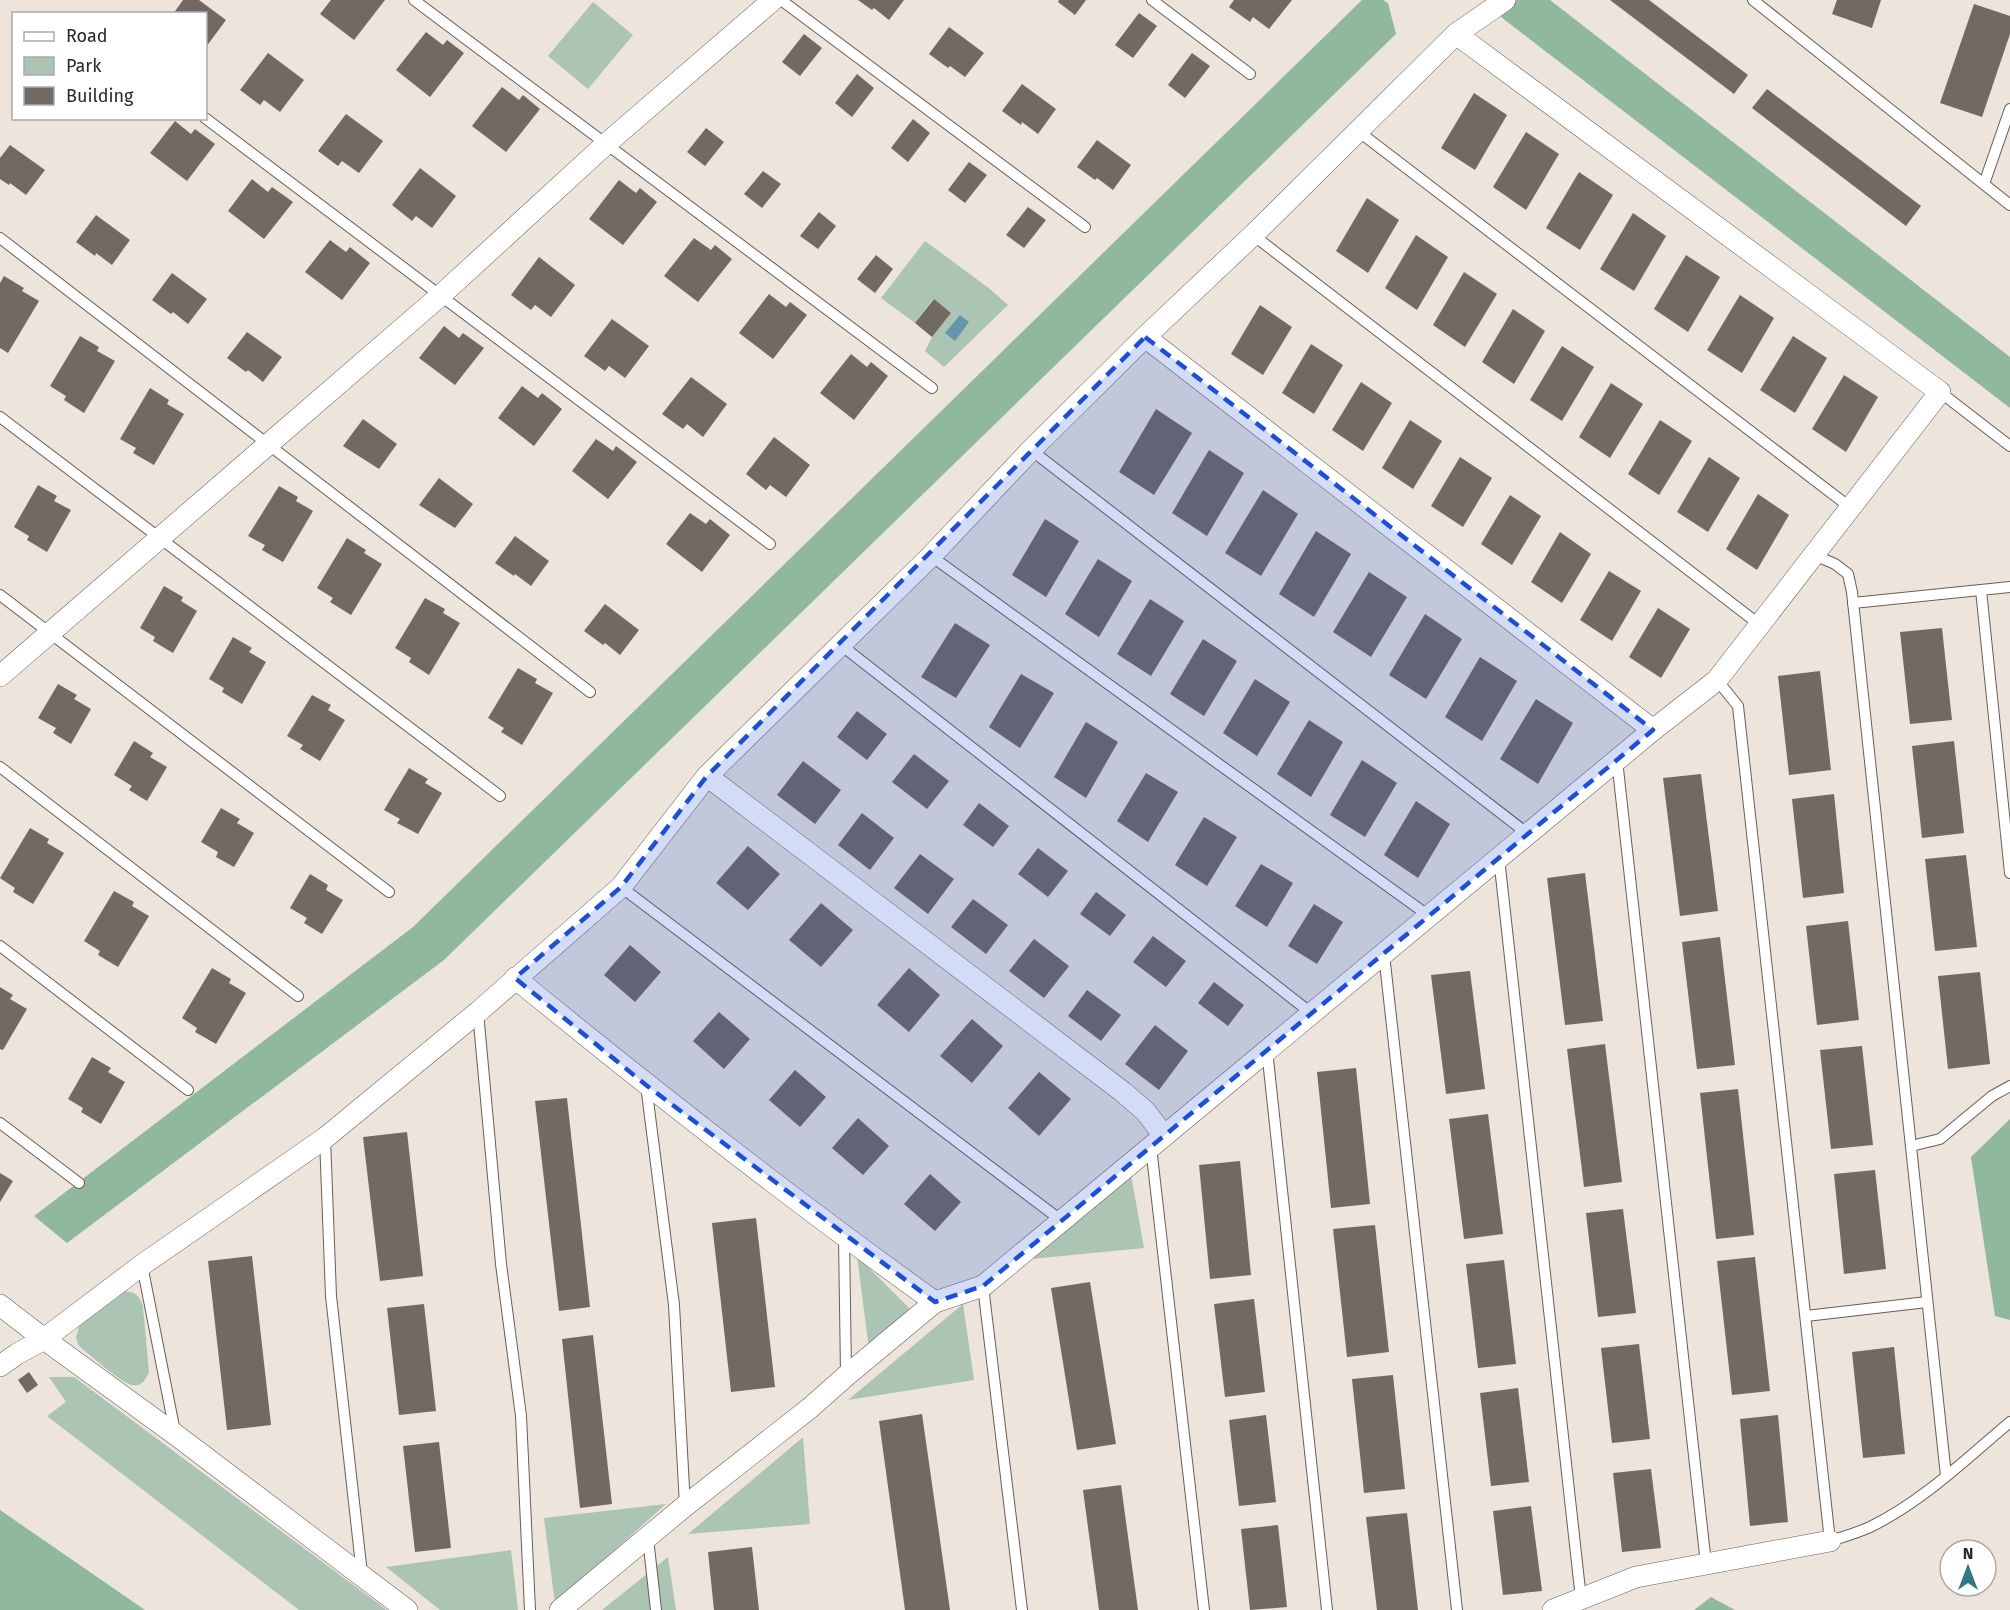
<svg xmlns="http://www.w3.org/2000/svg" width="2010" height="1610" viewBox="0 0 2010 1610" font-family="'Fira Sans',sans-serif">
<rect width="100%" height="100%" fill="#ede5db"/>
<g fill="#abc4b3">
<path d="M593,2L633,35L588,89L548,56Z"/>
<path d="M925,241L990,289L1008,305L944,367L925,351L932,337L951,313L933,299L915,323L881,298Z"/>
<path d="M1130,1169L1144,1248L1012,1261Z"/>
<path d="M857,1256L921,1320L871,1365Z"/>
<path d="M122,1292C134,1290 140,1296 143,1307L149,1372C146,1380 141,1387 132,1385C122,1384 89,1354 79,1346L76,1338L79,1326Z"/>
<path d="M963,1304L974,1380L848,1400Z"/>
<path d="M49,1377H74L387,1610H299L47,1416L66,1402Z"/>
<path d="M803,1438L810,1524L688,1534L802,1438Z"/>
<path d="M666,1504L555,1604L544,1518Z"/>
<path d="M511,1550L518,1610H440L386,1567Z"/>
<path d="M668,1557L676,1610H602Z"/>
</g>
<g fill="#8fb89d">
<path d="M1362,0H1383L1388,3L1396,34L444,960L67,1243L34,1216L413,927Z"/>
<path d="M1495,0H1550L2010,357V408L1501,17Z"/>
<path d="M2010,1119V1320L1995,1316L1971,1157Z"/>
<path d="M0,1510L145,1610H0Z"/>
<path d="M1711,1597L1735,1610H1694Z"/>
</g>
<path fill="#6696aa" d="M960,315L969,322L955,341L945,333Z"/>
<g fill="#726a62">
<path d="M183,0H199L226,20L206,47V14H173Z"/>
<path d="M331,0H385L354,40L320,14Z"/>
<path d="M858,0H904L889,20L874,8L872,10Z"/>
<path d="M1059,0H1086L1075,15L1058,2Z"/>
<path d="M1234,0H1292L1269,29L1253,17L1250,22L1229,7Z"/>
<path d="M1610,0H1649L1748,75L1734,94Z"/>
<path d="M1837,0H1881L1872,28L1832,14Z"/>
<path d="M1974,4L2010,16V34L1982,117L1940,103Z"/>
<path d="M1139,13L1157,26L1133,58L1115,45Z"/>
<path d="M949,27L984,53L965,77L950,66L948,68L929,54Z"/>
<path d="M426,32L443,45L447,40L464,53L430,97L396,70Z"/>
<path d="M804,34L822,48L800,76L782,62Z"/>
<path d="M268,53L304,80L280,112L264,100L260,105L240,90Z"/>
<path d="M1192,53L1210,66L1185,98L1168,85Z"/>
<path d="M857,74L874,88L852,117L835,103Z"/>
<path d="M1022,84L1056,109L1038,134L1022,122L1021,125L1002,111Z"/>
<path d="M502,87L519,100L523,95L540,109L506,152L472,126Z"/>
<path d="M1767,89L1921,206L1906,226L1752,108Z"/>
<path d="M1474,93L1507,115L1475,170L1441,148Z"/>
<path d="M346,114L383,141L359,173L342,161L338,166L318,151Z"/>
<path d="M913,119L930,133L908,162L891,148Z"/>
<path d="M175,121L191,134L195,129L215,144L187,181L150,153Z"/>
<path d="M706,128L724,142L705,166L687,152Z"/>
<path d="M1526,132L1559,154L1526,210L1493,187Z"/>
<path d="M1097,140L1131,165L1113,190L1097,178L1095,180L1077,167Z"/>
<path d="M10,145L45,170L26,195L10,183L9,185L0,179V158Z"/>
<path d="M969,162L987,175L965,203L948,190Z"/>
<path d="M420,168L456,196L432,228L416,216L412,221L392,205Z"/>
<path d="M763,171L781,184L762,208L744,194Z"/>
<path d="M1579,172L1613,195L1580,250L1546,228Z"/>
<path d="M252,179L268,192L272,187L293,202L264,239L228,211Z"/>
<path d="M619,180L636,193L640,188L657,202L623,245L589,219Z"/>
<path d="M1367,198L1399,220L1368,273L1336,251Z"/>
<path d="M1028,207L1046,220L1024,248L1006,235Z"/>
<path d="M819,212L836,226L818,249L800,236Z"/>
<path d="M1633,213L1666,236L1634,291L1600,269Z"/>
<path d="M96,215L130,240L112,265L96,253L95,256L76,242Z"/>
<path d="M1416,235L1448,257L1417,310L1385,288Z"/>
<path d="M694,238L711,250L715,245L732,259L698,302L664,276Z"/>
<path d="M330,240L346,252L350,247L370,263L342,300L305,272Z"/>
<path d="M876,255L893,269L875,293L857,279Z"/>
<path d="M1686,255L1720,277L1688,332L1654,309Z"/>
<path d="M539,257L575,285L551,317L535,305L531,310L511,295Z"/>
<path d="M1464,272L1497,294L1465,347L1433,325Z"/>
<path d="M172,273L207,299L188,324L173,312L171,314L152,300Z"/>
<path d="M4,276L24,288L22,291L39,301L8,353L0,348V283Z"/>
<path d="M769,294L786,307L790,302L807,315L773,359L739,333Z"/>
<path d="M1740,295L1774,318L1742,373L1707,350Z"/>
<path d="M934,299L951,313L932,337L915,323Z"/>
<path d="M1260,305L1292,327L1263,375L1231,354Z"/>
<path d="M1513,309L1545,331L1514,384L1482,362Z"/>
<path d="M612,319L649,346L625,378L609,366L605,371L584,356Z"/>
<path d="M444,326L459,338L463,333L484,348L455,385L419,358Z"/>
<path d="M247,332L282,357L263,382L248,370L246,372L227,358Z"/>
<path d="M80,336L99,347L97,351L115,361L84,413L64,400L66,396L50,386Z"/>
<path d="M1793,336L1827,358L1795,413L1760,390Z"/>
<path d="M1311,344L1343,365L1314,414L1282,393Z"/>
<path d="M1562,346L1594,367L1562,421L1530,400Z"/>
<path d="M851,354L867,367L871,362L888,376L854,420L820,393Z"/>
<path d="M1844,375L1878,397L1846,452L1812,429Z"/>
<path d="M691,377L727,404L703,437L687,424L683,429L662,414Z"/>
<path d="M1361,382L1392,403L1363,451L1332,430Z"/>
<path d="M1611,383L1643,404L1610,458L1579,437Z"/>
<path d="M522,386L538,398L542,393L562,409L534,446L498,418Z"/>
<path d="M150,388L169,400L167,404L184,414L154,465L133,453L136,448L120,439Z"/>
<path d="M1156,409L1192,433L1154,495L1119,472Z"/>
<path d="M363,419L397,444L379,469L343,446Z"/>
<path d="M1410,420L1442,441L1413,489L1382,468Z"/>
<path d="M1660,420L1692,441L1659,495L1628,474Z"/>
<path d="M774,437L810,465L786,497L770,485L766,490L746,474Z"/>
<path d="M596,439L613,451L616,446L637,462L608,499L572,471Z"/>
<path d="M1209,450L1244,473L1207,536L1172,513Z"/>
<path d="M1460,457L1492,478L1463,527L1431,506Z"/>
<path d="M1709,457L1740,478L1708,532L1677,512Z"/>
<path d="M439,478L473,504L455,528L419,505Z"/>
<path d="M38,485L57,496L54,501L71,510L47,552L27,540L29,536L14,527Z"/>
<path d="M279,486L298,497L296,501L313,511L283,562L262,550L265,545L248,536Z"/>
<path d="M1263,490L1298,514L1261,576L1225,553Z"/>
<path d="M1758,494L1789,515L1757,570L1726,549Z"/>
<path d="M1510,495L1541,516L1512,565L1481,544Z"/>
<path d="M690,513L706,524L710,519L730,535L702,572L666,544Z"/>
<path d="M1045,519L1079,541L1046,597L1012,575Z"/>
<path d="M1316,531L1351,554L1314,617L1279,594Z"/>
<path d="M1560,532L1591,554L1562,603L1531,582Z"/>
<path d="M515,536L549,561L531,586L515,574L514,576L495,563Z"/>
<path d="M347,538L366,550L364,553L382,564L351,615L330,602L333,598L317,588Z"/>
<path d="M1098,559L1132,581L1099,637L1065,614Z"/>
<path d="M1609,571L1641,591L1612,641L1580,620Z"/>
<path d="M1369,572L1407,597L1371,657L1333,632Z"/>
<path d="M164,586L183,597L181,601L197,611L173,653L153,641L155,637L140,628Z"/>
<path d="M425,598L445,609L443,613L460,623L429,675L409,662L411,658L395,648Z"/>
<path d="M1150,599L1184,621L1151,676L1117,654Z"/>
<path d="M605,604L639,630L620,655L605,643L603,645L584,631Z"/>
<path d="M1658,608L1690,629L1661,678L1629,657Z"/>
<path d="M1425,614L1462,639L1426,699L1389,675Z"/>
<path d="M955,623L990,645L956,698L921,677Z"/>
<path d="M1942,628L1952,720L1910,724L1900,632Z"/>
<path d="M233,637L252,648L249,652L266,662L242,704L222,692L224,688L209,679Z"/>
<path d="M1203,639L1237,661L1204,716L1170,694Z"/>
<path d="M1480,657L1517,681L1482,741L1445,717Z"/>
<path d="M518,668L537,679L535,683L553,693L522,745L501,732L504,728L488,718Z"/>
<path d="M1820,671L1831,770L1789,775L1778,676Z"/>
<path d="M1021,674L1054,693L1020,748L989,727Z"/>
<path d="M1255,679L1290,702L1257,756L1223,733Z"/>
<path d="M58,684L77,695L74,699L91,709L71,744L53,733L56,728L38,718Z"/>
<path d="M312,695L331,705L328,710L345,720L320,761L300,749L303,745L287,736Z"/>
<path d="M1536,699L1573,723L1538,784L1500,759Z"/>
<path d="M857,711L887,734L867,760L837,737Z"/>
<path d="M1309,720L1343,742L1311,797L1277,774Z"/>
<path d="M1086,722L1118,742L1086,798L1054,777Z"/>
<path d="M134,741L153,753L150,757L167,767L147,801L129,790L132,786L114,775Z"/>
<path d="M1954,741L1964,833L1922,838L1912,746Z"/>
<path d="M914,754L949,781L927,809L892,782Z"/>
<path d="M1362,760L1397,783L1365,837L1330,815Z"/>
<path d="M803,761L841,790L815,824L777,795Z"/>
<path d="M409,768L428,779L425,783L442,793L418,834L397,823L400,819L384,810Z"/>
<path d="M1146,773L1178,792L1148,842L1117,821Z"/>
<path d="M1701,774L1718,911L1680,916L1663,778Z"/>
<path d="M1834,794L1844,893L1803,898L1792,799Z"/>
<path d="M1416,801L1450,824L1418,878L1384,855Z"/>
<path d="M979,803L1009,826L993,847L963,825Z"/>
<path d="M221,808L240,819L237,823L254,833L234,867L216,857L218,852L201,842Z"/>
<path d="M862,813L894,838L870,870L838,845Z"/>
<path d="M1204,817L1237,837L1207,886L1175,865Z"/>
<path d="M30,828L49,839L47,843L64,853L33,904L13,892L15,888L0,878Z"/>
<path d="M748,846L780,874L748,910L716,883Z"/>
<path d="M1038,848L1068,871L1048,897L1018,874Z"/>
<path d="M920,854L954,879L928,914L894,888Z"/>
<path d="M1966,855L1977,947L1935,951L1925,859Z"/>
<path d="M1261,864L1293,883L1267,927L1235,906Z"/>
<path d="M1585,873L1603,1021L1565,1025L1547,878Z"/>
<path d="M310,874L328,885L326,890L343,900L322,934L304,923L307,918L290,908Z"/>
<path d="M114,891L134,902L132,906L149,916L118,967L98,955L100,951L84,941Z"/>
<path d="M1096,892L1126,915L1110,936L1080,914Z"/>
<path d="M973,899L1008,925L986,954L951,927Z"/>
<path d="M821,903L853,930L821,967L789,940Z"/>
<path d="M1314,904L1343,922L1317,964L1288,946Z"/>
<path d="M1848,921L1859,1020L1817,1025L1806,926Z"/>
<path d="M1153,936L1186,961L1166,987L1133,962Z"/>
<path d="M1720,937L1735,1065L1697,1069L1682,942Z"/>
<path d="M1034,939L1069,966L1044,998L1009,971Z"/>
<path d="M630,945L661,972L635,1002L604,975Z"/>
<path d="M212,968L231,979L229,983L246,993L216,1044L195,1032L197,1028L182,1018Z"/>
<path d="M909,968L940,995L909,1032L877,1005Z"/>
<path d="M1470,971L1485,1089L1446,1094L1431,975Z"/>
<path d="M1980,972L1990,1064L1948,1069L1938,976Z"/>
<path d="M1214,982L1244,1005L1228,1026L1198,1003Z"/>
<path d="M0,987L13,995L10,999L27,1009L3,1050L0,1049Z"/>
<path d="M1087,990L1121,1015L1101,1041L1068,1016Z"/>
<path d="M719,1012L750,1039L724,1069L693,1041Z"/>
<path d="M972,1019L1003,1046L972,1083L940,1056Z"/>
<path d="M1155,1025L1188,1051L1159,1090L1125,1064Z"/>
<path d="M1605,1044L1622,1182L1584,1187L1567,1049Z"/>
<path d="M1862,1046L1873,1145L1831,1149L1820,1050Z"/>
<path d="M92,1057L111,1068L108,1072L125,1082L101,1124L81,1112L83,1108L68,1099Z"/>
<path d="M1356,1068L1370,1204L1331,1208L1317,1072Z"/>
<path d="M795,1070L826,1097L800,1127L769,1100Z"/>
<path d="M1039,1072L1071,1099L1039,1136L1008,1108Z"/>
<path d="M1738,1089L1754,1235L1716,1239L1700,1093Z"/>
<path d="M567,1098L590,1307L559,1311L535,1101Z"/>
<path d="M1488,1114L1503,1234L1464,1239L1449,1119Z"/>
<path d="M858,1118L889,1146L863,1175L832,1148Z"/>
<path d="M407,1132L423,1276L380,1281L363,1137Z"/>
<path d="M1240,1161L1251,1275L1210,1279L1199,1165Z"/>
<path d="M1875,1170L1886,1269L1844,1274L1834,1174Z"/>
<path d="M0,1173L13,1181L0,1202Z"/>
<path d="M930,1174L961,1202L935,1231L904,1204Z"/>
<path d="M1623,1209L1636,1313L1598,1317L1586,1213Z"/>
<path d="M756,1218L775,1387L731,1392L712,1223Z"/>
<path d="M1375,1225L1389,1352L1347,1357L1333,1229Z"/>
<path d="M252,1256L271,1425L227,1430L208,1261Z"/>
<path d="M1755,1257L1770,1391L1732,1395L1717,1261Z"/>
<path d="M1504,1260L1516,1364L1478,1368L1466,1264Z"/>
<path d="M1090,1282L1116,1444L1077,1450L1051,1288Z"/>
<path d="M1254,1299L1265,1392L1225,1397L1214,1304Z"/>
<path d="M424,1304L436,1411L399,1415L387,1308Z"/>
<path d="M593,1335L612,1504L580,1508L562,1339Z"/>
<path d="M1639,1344L1650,1439L1612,1443L1601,1348Z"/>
<path d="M1894,1347L1905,1454L1863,1458L1852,1352Z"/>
<path d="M29,1372L38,1385L27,1393L18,1380Z"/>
<path d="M1393,1375L1405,1489L1364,1493L1352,1379Z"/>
<path d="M1518,1388L1529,1482L1491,1486L1480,1393Z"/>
<path d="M922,1414L950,1610H905L879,1421Z"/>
<path d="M1266,1415L1276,1502L1239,1506L1229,1420Z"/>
<path d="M1778,1415L1788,1522L1750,1526L1740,1419Z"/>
<path d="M439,1442L451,1548L415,1552L403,1446Z"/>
<path d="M1651,1469L1661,1548L1622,1552L1613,1473Z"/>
<path d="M1121,1485L1138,1610H1099L1083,1490Z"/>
<path d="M1531,1506L1542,1591L1503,1595L1493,1511Z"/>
<path d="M1407,1513L1418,1610H1377L1366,1517Z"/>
<path d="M1278,1525L1287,1607L1250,1610L1241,1529Z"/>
<path d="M752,1547L759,1610H714L708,1552Z"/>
</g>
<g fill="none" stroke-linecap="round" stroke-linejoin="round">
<defs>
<g id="service">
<path d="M414,0L932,388"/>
<path d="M781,0L1085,227"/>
<path d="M1152,0L1250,74"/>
<path d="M1753,0L2010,205"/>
<path d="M205,118L770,544"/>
<path d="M1358,131L1851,508"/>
<path d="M1984,184L2010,109"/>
<path d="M1253,235L1760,625"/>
<path d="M0,238L590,692"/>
<path d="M1940,392L2010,446"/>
<path d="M0,417L500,796"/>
<path d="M1031,450L1528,834"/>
<path d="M1814,555L1835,564L1848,574L1852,592L1946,1476"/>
<path d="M931,556L1429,916"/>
<path d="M1981,590L2010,873"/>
<path d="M0,595L389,892"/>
<path d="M1853,603L2010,587"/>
<path d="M841,645L1311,1013"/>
<path d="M1717,680L1738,706L1830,1541C1843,1537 1857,1533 1870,1527C1922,1502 1966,1459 2010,1422"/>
<path d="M1617,760L1706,1564"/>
<path d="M0,767L298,996"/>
<path d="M1499,858L1581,1599"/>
<path d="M621,887L1062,1221"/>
<path d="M0,946L188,1090"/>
<path d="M1384,954L1457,1610"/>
<path d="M478,1012L501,1264L521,1416L530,1610"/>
<path d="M1267,1050L1327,1610"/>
<path d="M646,1085L674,1305L685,1506"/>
<path d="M0,1123L79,1183"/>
<path d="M325,1138L331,1296L362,1574"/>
<path d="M1911,1146L1940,1139L1992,1096L2010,1086"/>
<path d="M1151,1147L1204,1610"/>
<path d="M844,1237L846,1374"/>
<path d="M142,1265L175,1432"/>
<path d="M983,1286L1022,1610"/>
<path d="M1806,1316L1927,1302"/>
<path d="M648,1538L656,1610"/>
</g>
<g id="minor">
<path d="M1145,337L1253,235L1456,34L1505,0"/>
<path d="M0,676L440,296L606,144L773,0"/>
<path d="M707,776L1123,1092L1146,1112L1164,1136L983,1286L935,1302"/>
<path d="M515,978C652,1090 791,1199 935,1302L846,1376L810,1408L685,1506L560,1610"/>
<path d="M1164,1136L1653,730L1717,680L1940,392L1456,34"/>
<path d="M0,1305L44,1339L17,1354L0,1366"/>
<path d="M407,1610L176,1435L44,1339L142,1265L325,1138L478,1012L621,887L707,776L931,556L1031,450L1145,337L1653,730"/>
<path d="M1553,1610L1636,1577L1830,1541"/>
</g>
</defs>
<use href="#service" stroke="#675f57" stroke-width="12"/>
<use href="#minor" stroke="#675f57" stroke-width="22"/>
<use href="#service" stroke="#fff" stroke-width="10"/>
<use href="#minor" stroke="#fff" stroke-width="21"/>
</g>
<path fill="#1d4ed8" fill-opacity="0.2" stroke="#1d4ed8" stroke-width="4.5" stroke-dasharray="12 8" stroke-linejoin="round" d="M1145,337L1653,730L983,1286L935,1302L646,1085L515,978L621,887L707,776Z"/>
<rect x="12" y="12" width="195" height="108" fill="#ffffff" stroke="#aba9a8" stroke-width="1.5"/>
<rect x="24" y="32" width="30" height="9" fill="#ffffff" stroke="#aba9a8" stroke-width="1.5"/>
<text x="66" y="42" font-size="18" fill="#2c2925">Road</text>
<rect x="24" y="57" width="30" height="18" fill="#abc4b3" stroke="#aba9a8" stroke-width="1.5"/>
<text x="66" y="72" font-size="18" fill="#2c2925">Park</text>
<rect x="24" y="87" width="30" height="18" fill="#726a62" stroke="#aba9a8" stroke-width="1.5"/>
<text x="66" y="102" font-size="18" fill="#2c2925">Building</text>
<g transform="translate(1968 1568)"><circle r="28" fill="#ffffff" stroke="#aba9a8" stroke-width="1.5"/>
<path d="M0-4.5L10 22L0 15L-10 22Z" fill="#327a83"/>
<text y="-9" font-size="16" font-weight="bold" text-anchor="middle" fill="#2c2925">N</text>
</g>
</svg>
